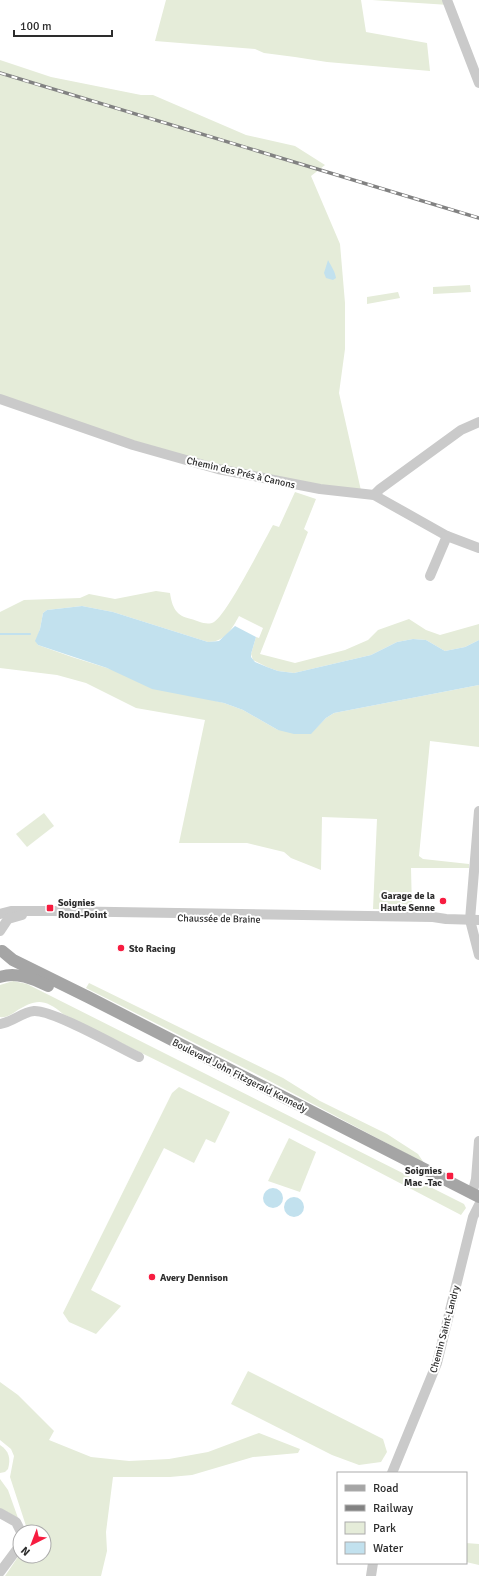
<svg xmlns="http://www.w3.org/2000/svg" width="479" height="1576" viewBox="0 0 479 1576" font-family="Signika,sans-serif">
<rect width="100%" height="100%" fill="#fff"/>
<g fill="#e5ecd9">
<path d="M166,0H361L366,32L427,43L430,71L327,62L295,57L264,53L255,49L155,41Z"/>
<path d="M372,0H447L449,5Z"/>
<path d="M0,60L51,77L141,95H153L246,135L295,146L325,165L311,176L340,244L345,303V349L339,393L362,495L219,466L129,440L0,398Z"/>
<path d="M470,285L471,292L433,294V287Z"/>
<path d="M398,292L400,298L367,304V297Z"/>
<path d="M295,492L316,499L304,529L308,532L260,654L295,663L345,650L368,640L378,630L409,619L426,630L440,635L479,624V640L465,647L445,651L426,640L413,639L397,642L371,655L294,673L278,671L267,667L253,660L251,654L256,637L259,638L263,628L239,616C232,629 225,642 208,642L113,612L82,606L47,610L43,613L40,629L36,641L38,645L72,657L196,696L224,703L243,710L278,730L316,728L326,718L334,713L479,685V747L430,741L419,856L423,859L469,864V868H411L412,910L373,909L377,819L322,817L321,870L291,858L284,852L247,843H179L205,720L136,708L86,683L57,675L0,668V612L24,600L80,598L89,594L115,599L156,591L170,593C172,607 176,616 191,619C198,621 207,626 214,622C226,616 264,541 273,525L279,527Z"/>
<path d="M44,813L54,826L27,847L16,834Z"/>
<path d="M13,981L27,984L464,1204L466,1208L461,1215L327,1145L63,1014C44,998 35,999 15,1012C10,1015 6,1018 0,1017V985Z"/>
<path d="M89,983L283,1078L320,1101L387,1134L418,1154L424,1163L264,1078L86,988Z"/>
<path d="M179,1087L230,1112L215,1143L206,1139L194,1163L164,1148L91,1290L121,1306L96,1334L69,1322L63,1313L172,1093Z"/>
<path d="M289,1138L316,1152L300,1192L268,1181Z"/>
<path d="M248,1371L383,1439L387,1452L381,1462L359,1465L332,1455L231,1404Z"/>
<path d="M0,1382L18,1395L54,1431L49,1440L91,1457L129,1461L169,1459L208,1452L259,1433L300,1449L298,1453L253,1457L192,1475L170,1477H113L106,1532L107,1551L101,1576H5L20,1554V1556H44V1532H28L10,1477L14,1456L11,1449L0,1440Z"/>
<path d="M0,1445C9,1451 11,1458 8,1469L5,1472L0,1473Z"/>
<path d="M0,1479L8,1490L18,1518L0,1508Z"/>
<path d="M466,1543L479,1544V1565L466,1562Z"/>
</g>
<g fill="#c2e1ee">
<path d="M328,260C331,266 335,271 336,278L333,280L326,278L324,273Z"/>
<path d="M82,606L113,612L208,642L219,641L235,626L256,637L251,654V657L255,662L267,667L278,671L294,673L371,655L397,642L413,639L426,640L445,651L465,647L479,640V685L334,713L326,718L311,734H294L278,730L243,710L224,703L152,689L107,668L38,645L35,641L40,629L43,613L47,610Z"/>
<circle cx="273" cy="1198" r="10"/>
<circle cx="294" cy="1207" r="10"/>
</g>
<g fill="none" stroke-linecap="round" stroke-linejoin="round">
<path stroke="#c2e1ee" stroke-width="2" d="M0,634H30"/>
<g stroke="#cacaca" stroke-width="10">
<path d="M447,0L479,83"/>
<path d="M0,399L133,445L218,469L320,489L374,495L447,536L479,548"/>
<path d="M374,495L380,489L461,430L479,422"/>
<path d="M430,576L447,536"/>
<path d="M479,811L470,920L479,955"/>
<path d="M0,914L11,911H52L433,917L446,919L479,920"/>
<path d="M0,931L8,919L22,915"/>
<path d="M0,1024C13,1022 22,1012 34,1011C53,1010 118,1047 139,1057"/>
<path d="M472,1194L476,1179L479,1141"/>
<path d="M392,1473L437,1363L473,1217L479,1205"/>
<path d="M0,1513L16,1522L21,1532"/>
<path d="M0,1572L18,1548L20,1543"/>
<path d="M371,1576L373,1563"/>
</g>
<g stroke="#a5a5a5" stroke-width="12">
<path d="M2,951L13,960L88,997L479,1197"/>
<path d="M0,977C16,971 34,979 48,986"/>
</g>
<defs>
<path id="rail" d="M0,73L479,218"/>
</defs>
<use href="#rail" stroke="#828282" stroke-width="3.5"/>
<use href="#rail" stroke="#fff" stroke-width="2" stroke-dasharray="6" stroke-linecap="butt"/>
</g>
<g fill="#f71c40" stroke="#fff" stroke-width="1.5">
<circle cx="443" cy="901" r="4"/>
<rect x="46" y="904" width="8" height="8" rx="2"/>
<circle cx="121" cy="948" r="4"/>
<rect x="446" y="1172" width="8" height="8" rx="2"/>
<circle cx="152" cy="1277" r="4"/>
</g>
<g text-anchor="middle" stroke-width="4" stroke-linejoin="round" paint-order="stroke">
<g font-size="10" fill="#2d2d2d" stroke="#fff">
<text transform="translate(241 472) rotate(13)" y="4">Chemin des Prés à Canons</text>
<text transform="translate(219 918) rotate(1)" y="4">Chaussée de Braine</text>
<text transform="translate(240 1075) rotate(27)" y="4">Boulevard John Fitzgerald Kennedy</text>
<text transform="translate(444 1329) rotate(-75)" y="4">Chemin Saint-Landry</text>
</g>
<g font-size="10" font-weight="bold" fill="#2d2d2d" stroke="#fff" text-anchor="start">
<text x="435" y="899" text-anchor="end">Garage de la<tspan x="435" dy="12">Haute Senne</tspan></text>
<text x="58" y="906">Soignies<tspan x="58" dy="12">Rond-Point</tspan></text>
<text x="129" y="952">Sto Racing</text>
<text x="442" y="1174" text-anchor="end">Soignies<tspan x="442" dy="12">Mac -Tac</tspan></text>
<text x="160" y="1281">Avery Dennison</text>
</g>
</g>
<rect x="337" y="1472" width="130" height="92" fill="#ffffff" stroke="#ababab"/>
<rect x="345" y="1485" width="20" height="6" fill="#a5a5a5" stroke="#ababab"/>
<text x="373" y="1492" font-size="12" fill="#2d2d2d">Road</text>
<rect x="345" y="1505" width="20" height="6" fill="#828282" stroke="#ababab"/>
<text x="373" y="1512" font-size="12" fill="#2d2d2d">Railway</text>
<rect x="345" y="1522" width="20" height="12" fill="#e5ecd9" stroke="#ababab"/>
<text x="373" y="1532" font-size="12" fill="#2d2d2d">Park</text>
<rect x="345" y="1542" width="20" height="12" fill="#c2e1ee" stroke="#ababab"/>
<text x="373" y="1552" font-size="12" fill="#2d2d2d">Water</text>
<g transform="translate(32 1544) rotate(222)"><circle r="19" fill="#ffffff" stroke="#ababab"/>
<path d="M0-3L7 15L0 10L-7 15Z" fill="#f71c40"/>
<text y="-6" font-size="11" font-weight="bold" text-anchor="middle" fill="#2d2d2d">N</text>
</g>
<path d="M14 30v6h98v-6" fill="none" stroke="#2d2d2d" stroke-width="2"/>
<text x="20" y="30" font-size="12" fill="#2d2d2d" stroke="#ffffff" stroke-width="3" paint-order="stroke">100 m</text>
</svg>
